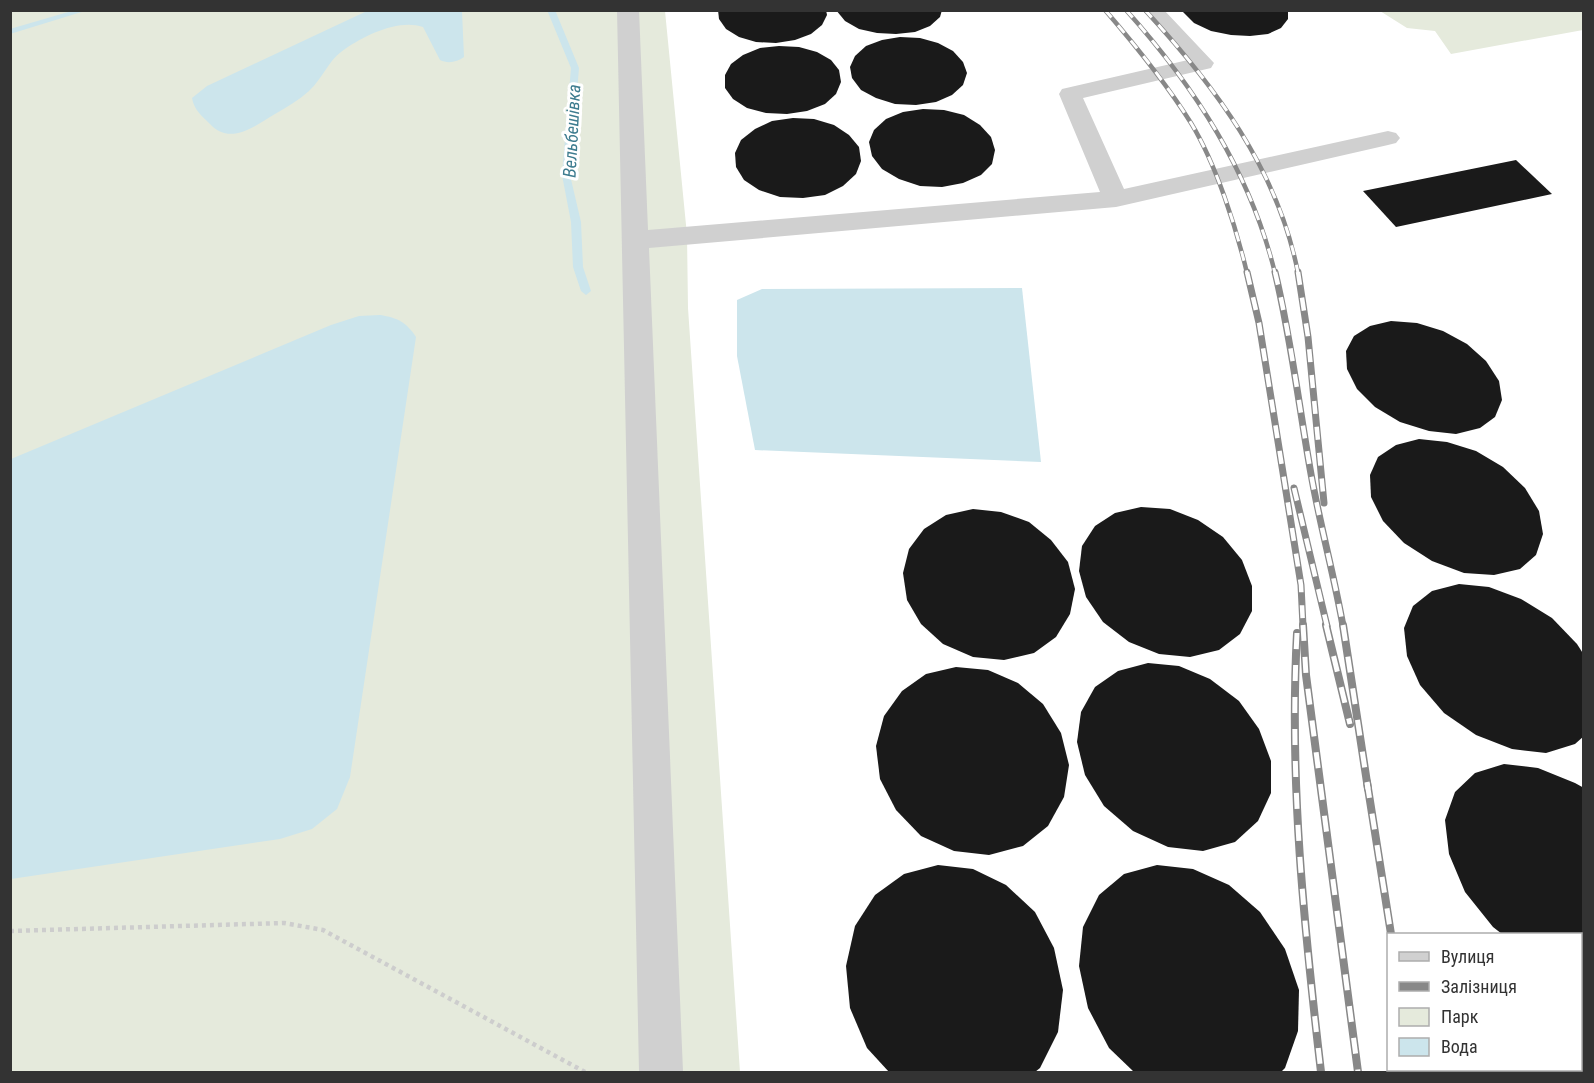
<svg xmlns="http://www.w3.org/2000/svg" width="1594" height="1083" viewBox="0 0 1594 1083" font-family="'Roboto Condensed',sans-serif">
<rect width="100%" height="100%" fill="#fff"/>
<g fill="#e5eadc">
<path d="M10,11H665L687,235L688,308L740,1072H11Z"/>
<path d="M1380,11H1583V30L1451,54L1435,31L1407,28Z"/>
</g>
<g fill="#cce5ec">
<path d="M367,11H462L464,57C457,62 448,64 440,60L423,27C398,19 366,35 345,49C328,60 324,77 309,91C299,100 287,107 275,114C255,126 230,146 210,124C202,116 194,110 192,98L207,86Z"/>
<path d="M1022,288L1041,462L755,450L737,356V300L762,289Z"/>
<path d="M380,315C398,318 406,322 416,337L350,777L337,809L312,829L280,839L11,879V459L331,325L359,316Z"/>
</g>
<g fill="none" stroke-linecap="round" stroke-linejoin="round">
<g fill="#cce5ec" fill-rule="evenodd">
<path d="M75,10H88L10,34V29Z"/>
<path d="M547,10H555L579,68L570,175L581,222L583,267L591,291L586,295L581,291L573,267L571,222L562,175L571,68Z"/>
</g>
</g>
<g fill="#1a1a1a">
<path d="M718,10H826L827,15L822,25L811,34L795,40L776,43L756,42L739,37L726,29L719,19Z"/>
<path d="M836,10H942L940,17L930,26L915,32L896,34L877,33L859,29L845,21Z"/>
<path d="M1181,10H1288V19L1281,28L1268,34L1250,36L1231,35L1211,31L1194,23Z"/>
<path d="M900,37L920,38L938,43L953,51L963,62L967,73L963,85L952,95L936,102L916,105L895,104L876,98L861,90L852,78L850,67L855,56L866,46L882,40Z"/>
<path d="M779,46L799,47L817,52L831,60L839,70L841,82L836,94L825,104L807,111L787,114L766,113L747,108L733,99L725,88V75L731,64L743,55L760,48Z"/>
<path d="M923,109L944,110L964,115L980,125L991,137L995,150L992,164L981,175L963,183L942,187L920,186L899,179L882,169L872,156L869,142L874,130L886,119L903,112Z"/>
<path d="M793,118L814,119L834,125L849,135L859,147L861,161L856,174L843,186L825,195L803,198L780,197L759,190L744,180L736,167L735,153L741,140L755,129L772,121Z"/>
<path d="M1516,160L1552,194L1396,227L1363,191Z"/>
<path d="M1391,321L1417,323L1443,331L1467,344L1486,361L1499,381L1502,400L1495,417L1480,428L1456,434L1429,431L1400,422L1375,407L1357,389L1347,369L1346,351L1354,336L1370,326Z"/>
<path d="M1419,439L1447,442L1476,451L1503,467L1525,488L1539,511L1543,534L1536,555L1520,569L1494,575L1464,573L1432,561L1404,543L1383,521L1371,497L1370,475L1378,457L1396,445Z"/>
<path d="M1141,507L1170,509L1198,520L1223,537L1242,560L1252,586V611L1240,634L1219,650L1190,657L1159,654L1129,642L1103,622L1086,597L1079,571L1082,546L1095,526L1115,513Z"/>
<path d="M973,509L1001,512L1029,522L1051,540L1068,562L1075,589L1070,614L1056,637L1034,653L1004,660L973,657L943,644L921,624L907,600L903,573L909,549L924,529L946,515Z"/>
<path d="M1459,584L1489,587L1521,599L1552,618L1577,644L1584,655V736L1575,744L1546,753L1512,749L1476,735L1444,713L1420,685L1407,656L1404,628L1413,606L1432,591Z"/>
<path d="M1148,663L1179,666L1210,679L1239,701L1259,729L1271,761V793L1258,821L1235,842L1203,851L1168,847L1133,831L1104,806L1085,775L1077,742L1081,712L1095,687L1118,671Z"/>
<path d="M956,667L988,670L1018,683L1043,704L1061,733L1069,765L1064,797L1048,826L1023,846L989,855L954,851L921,836L896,810L880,779L876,746L884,716L902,691L926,674Z"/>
<path d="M1504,764L1538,768L1575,783L1584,788V975H1580V934H1502L1493,927L1465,892L1449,854L1445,820L1455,792L1475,773Z"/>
<path d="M938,865L973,869L1006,885L1035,912L1054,948L1063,990L1058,1032L1040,1068L1035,1072H889L867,1048L850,1008L846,966L855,926L875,895L904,874Z"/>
<path d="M1157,865L1193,869L1229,885L1260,912L1285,949L1299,990L1298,1031L1285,1068L1281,1072H1134L1109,1048L1088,1008L1079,966L1083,927L1099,895L1124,874Z"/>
<path d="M1580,997H1584V1072H1495V1070H1580Z"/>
</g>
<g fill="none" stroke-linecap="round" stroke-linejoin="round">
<path stroke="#cdcdcd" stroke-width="4.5" stroke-dasharray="4 4" stroke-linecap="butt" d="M10,931L284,923L323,930L585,1072"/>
<path fill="#d0d0d0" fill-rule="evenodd" d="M617,10H639L648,230L1100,192L1059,94L1062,89L1188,60L1142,10H1164L1214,63L1211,68L1083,98L1124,189L1388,131L1396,133L1400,138L1396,143L1388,145L1116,207L649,248L683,1072H639Z"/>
<defs>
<g id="rail-far2">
<path d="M1105,10C1136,46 1166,83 1191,123C1216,164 1236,227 1247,273"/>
<path d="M1126,10C1195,87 1250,172 1275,273"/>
<path d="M1145,10C1215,86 1278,170 1298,273"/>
</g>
<g id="rail-far1">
<path d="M1247,272L1259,323L1301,585L1303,626"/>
<path d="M1275,272C1291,338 1299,407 1311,474C1320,525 1334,575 1343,626"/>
<path d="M1298,272L1308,337L1324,503"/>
<path d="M1294,488L1327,626"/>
</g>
<g id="rail">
<path d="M1303,625L1306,675L1358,1072"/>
<path d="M1326,625L1350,724"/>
<path d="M1343,625L1368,789"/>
<path d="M1297,633C1289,781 1304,926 1321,1072"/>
<path d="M1367,782L1391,934"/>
</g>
</defs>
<use href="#rail-far2" stroke="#888" stroke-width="4.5"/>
<use href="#rail-far1" stroke="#888" stroke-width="7"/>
<use href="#rail" stroke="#888" stroke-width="8"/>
<use href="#rail-far2" stroke="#fff" stroke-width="3" stroke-dasharray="10" stroke-linecap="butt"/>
<use href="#rail-far1" stroke="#fff" stroke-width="4.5" stroke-dasharray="13" stroke-linecap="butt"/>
<use href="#rail" stroke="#fff" stroke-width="5" stroke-dasharray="16" stroke-linecap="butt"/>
</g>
<g text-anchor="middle" stroke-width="6" stroke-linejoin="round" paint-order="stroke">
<g font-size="18" font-style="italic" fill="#3e7c8f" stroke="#fff">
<text transform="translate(572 131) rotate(-87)" y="6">Вельбешівка</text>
</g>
</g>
<rect width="1594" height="1083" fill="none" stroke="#333333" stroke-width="24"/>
<rect x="1387" y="933" width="195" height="138" fill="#ffffff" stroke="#adadad" stroke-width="1.5"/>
<rect x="1399" y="952" width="30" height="9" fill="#d0d0d0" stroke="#adadad" stroke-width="1.5"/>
<text x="1441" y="963" font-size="18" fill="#333333">Вулиця</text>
<rect x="1399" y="982" width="30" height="9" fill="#888888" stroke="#adadad" stroke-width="1.5"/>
<text x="1441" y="993" font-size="18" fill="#333333">Залізниця</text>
<rect x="1399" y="1008" width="30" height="18" fill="#e5eadc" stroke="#adadad" stroke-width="1.5"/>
<text x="1441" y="1023" font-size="18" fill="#333333">Парк</text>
<rect x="1399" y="1038" width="30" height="18" fill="#cce5ec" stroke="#adadad" stroke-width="1.5"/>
<text x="1441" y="1053" font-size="18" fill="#333333">Вода</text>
</svg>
